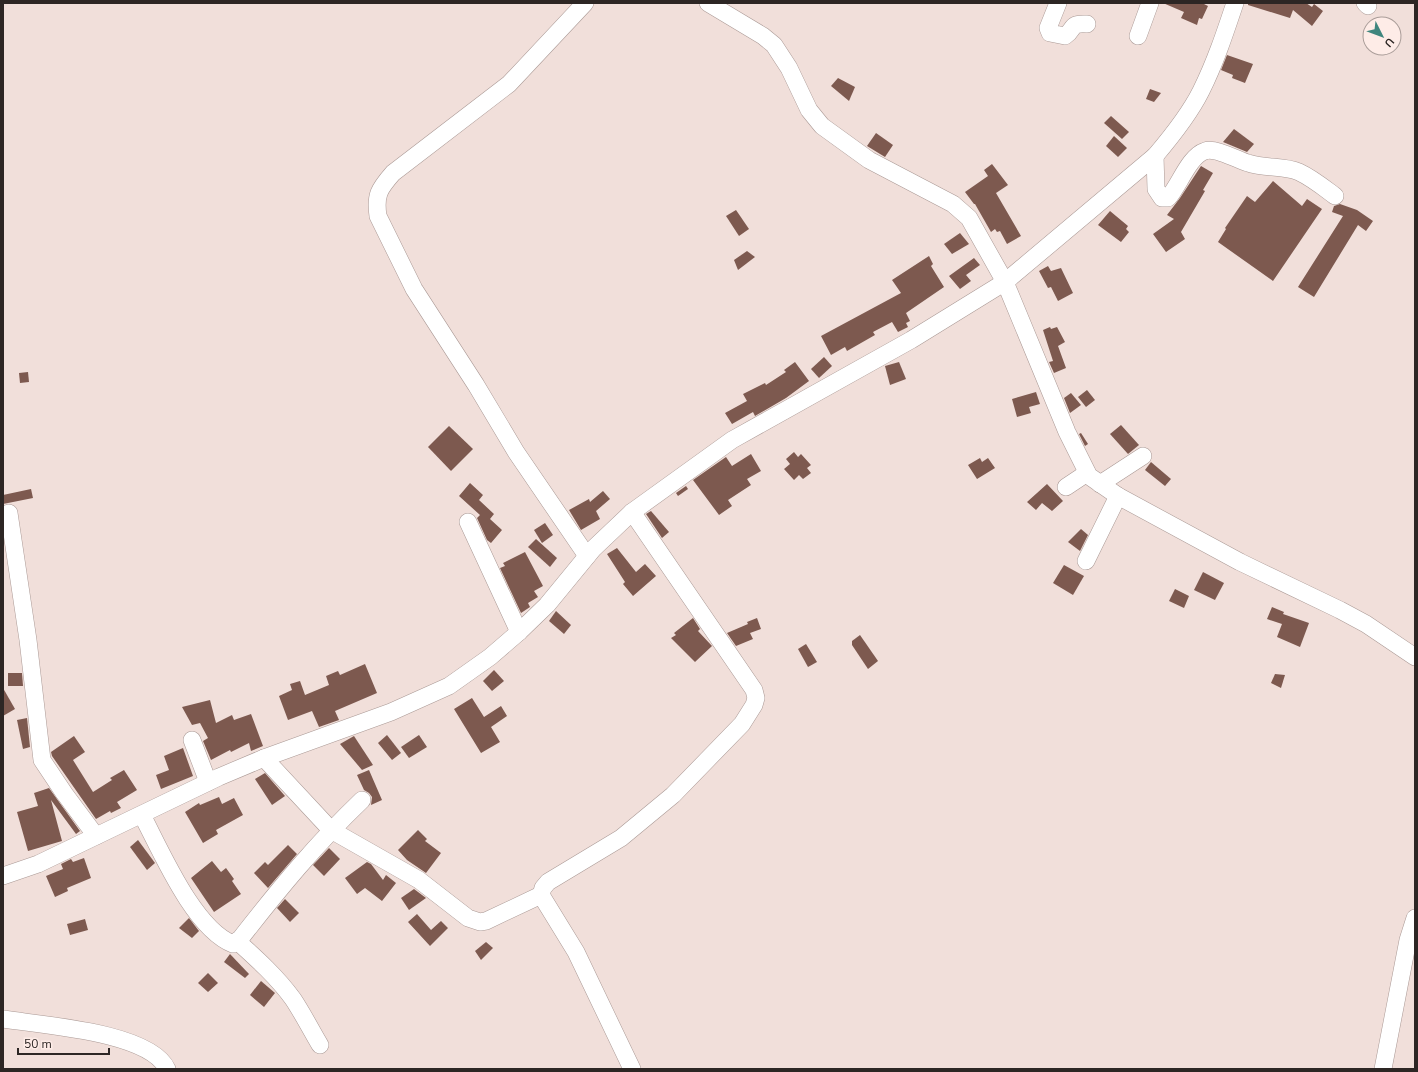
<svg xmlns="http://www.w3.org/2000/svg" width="1418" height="1072" viewBox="0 0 1418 1072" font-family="'Nunito Sans',sans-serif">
<rect width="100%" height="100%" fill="#f1dfda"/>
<g fill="#7d594f">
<path d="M1163,3H1202L1208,6L1202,19L1199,18L1197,25L1181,18L1184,12Z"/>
<path d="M1248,3H1306L1312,7L1314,4L1323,11L1312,26L1293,10L1290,18L1248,5Z"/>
<path d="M1227,55L1253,64L1245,83L1232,78L1233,75L1221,70Z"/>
<path d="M838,78L855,87L849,101L831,86Z"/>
<path d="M1150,89L1161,93L1154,102L1146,99Z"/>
<path d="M1111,116L1129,132L1122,139L1104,123Z"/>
<path d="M1234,129L1254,144L1247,152L1223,142Z"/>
<path d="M876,133L893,145L885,157L867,146Z"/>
<path d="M1114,136L1127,148L1118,157L1106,146Z"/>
<path d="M992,164L1008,185L996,193L1021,236L1007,244L1000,231L997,232L995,229L991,232L975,204H974L965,192L988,176L984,170Z"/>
<path d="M1201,166L1213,173L1203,190L1205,191L1181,232L1185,239L1166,252L1153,234L1174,219L1167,215L1180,198Z"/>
<path d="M1273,181L1302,206L1307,199L1322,209L1273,281L1218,242L1226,229L1225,228L1247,196L1255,202Z"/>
<path d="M1340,204L1357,210L1373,221L1366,231L1358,225L1314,297L1298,287L1343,216L1332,212L1334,206Z"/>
<path d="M736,210L749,229L739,236L726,216Z"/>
<path d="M1110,211L1128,226L1126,229L1129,232L1121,242L1098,225Z"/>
<path d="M960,233L969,244L952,254L944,244Z"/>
<path d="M747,251L755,257L738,270L734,260Z"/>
<path d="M929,256L933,264L931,266L944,287L906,313L910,321L906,323L908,327L898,332L892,322L873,332L875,335L847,351L845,347L831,355L821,336L901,293L892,280Z"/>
<path d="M974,258L980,265L966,275L971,281L960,289L949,276Z"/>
<path d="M1048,266L1051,271L1061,268L1073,293L1058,301L1051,287L1048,288L1039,271Z"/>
<path d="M1050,327L1051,329L1057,327L1065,342L1058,346L1066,368L1054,373L1049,362L1053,361L1043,330Z"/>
<path d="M824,357L832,366L819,378L811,369Z"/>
<path d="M795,362L809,381L786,398L755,416L753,412L732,424L725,413L747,401L743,394L765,383L766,385L786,372L784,370Z"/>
<path d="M899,362L906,379L890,385L885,366Z"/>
<path d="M28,372L29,382L20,383L19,373Z"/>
<path d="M1087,390L1095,400L1086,407L1078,397Z"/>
<path d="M1036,392L1040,404L1029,407L1031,413L1017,417L1012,399Z"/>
<path d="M1071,393L1081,405L1070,413L1064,398Z"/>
<path d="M1121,425L1139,445L1128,454L1110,434Z"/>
<path d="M449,426L473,449L451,471L428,447Z"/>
<path d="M1081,433L1088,444L1085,446L1079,434Z"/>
<path d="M794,452L798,457L801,454L811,465L807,468L811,473L803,479L799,475L794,480L784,469L790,464L786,459Z"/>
<path d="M751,454L761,471L747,479L751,485L728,500L732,506L719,515L693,480L726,457L732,466Z"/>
<path d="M980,458L982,462L988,458L995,468L977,479L968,465Z"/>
<path d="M1151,462L1171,479L1165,486L1145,470Z"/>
<path d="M470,483L483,495L479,500L494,514L490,519L502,530L491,543L487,540L477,518L480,515L459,496Z"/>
<path d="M1047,484L1063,501L1052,511L1042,503L1036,510L1027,502Z"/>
<path d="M686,486L688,489L678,496L676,493Z"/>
<path d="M31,489L33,498L3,504V495Z"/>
<path d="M603,491L610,499L596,511L600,519L581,530L569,510L589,499L590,502Z"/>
<path d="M651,511L669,532L662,538L646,514Z"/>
<path d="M545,523L553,535L542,543L534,530Z"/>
<path d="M1081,529L1088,535L1080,551L1068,542Z"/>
<path d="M536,539L557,558L550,567L528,547Z"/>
<path d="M617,548L636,572L645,564L656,576L633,596L623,584L625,582L607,554Z"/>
<path d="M525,552L543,586L534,591L538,597L528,603L530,607L521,613L500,568L505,566L503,563Z"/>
<path d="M1064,565L1084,576L1073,595L1053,583Z"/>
<path d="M1203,572L1224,583L1215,600L1194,590Z"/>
<path d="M1175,589L1189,596L1184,608L1169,601Z"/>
<path d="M1272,607L1284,612L1283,614L1309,623L1300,647L1277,637L1282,624L1267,619Z"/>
<path d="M556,611L571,625L564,634L549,621Z"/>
<path d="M693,618L700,629L698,631L712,646L695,662L671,638L676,635L674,633Z"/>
<path d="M757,618L761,629L750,633L753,639L736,646L727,633L748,624L747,622Z"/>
<path d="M860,635L878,661L868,669L852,645V641Z"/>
<path d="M806,644L817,662L808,667L798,649Z"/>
<path d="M365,664L377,693L335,711L339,720L319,727L312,711L288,720L279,696L292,690L290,684L300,681L305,695L329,685L326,676L338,671L340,675Z"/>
<path d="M494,670L504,681L492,691L483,681Z"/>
<path d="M8,673H22L23,686H8Z"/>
<path d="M1275,674L1285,675L1281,688L1271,683Z"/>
<path d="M3,688L15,709L3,716Z"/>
<path d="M472,698L484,717L501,706L507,716L491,727L500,742L481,753L454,709Z"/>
<path d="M210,700L216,723L232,715L234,720L251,714L263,746L251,751L249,743L231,752L230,750L211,760L203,741L208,738L200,723L192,725L182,707Z"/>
<path d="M27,718L30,747L23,749L17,720Z"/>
<path d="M387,735L401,753L392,760L378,743Z"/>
<path d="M419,735L427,747L409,758L401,747Z"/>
<path d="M74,736L85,752L73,760L93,792L112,780L110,778L124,770L137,790L117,802L121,808L111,813L110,811L96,819L52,756L51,752Z"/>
<path d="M354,736L373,765L362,770L340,744Z"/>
<path d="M183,748L193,776L161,789L156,775L169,770L164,756Z"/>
<path d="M369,770L382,800L371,805L372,797L369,793L364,790L357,775Z"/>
<path d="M265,773L285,796L272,805L255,779Z"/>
<path d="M49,788L80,831L76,834L51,800L62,841L28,851L17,812L38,806L34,793Z"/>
<path d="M219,797L222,804L234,798L243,815L216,830L218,834L203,843L185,812L199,803L200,805Z"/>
<path d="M418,830L427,839L425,841L441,853L426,873L407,860L398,850Z"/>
<path d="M138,840L155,863L147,870L130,847Z"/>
<path d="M288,845L297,854L268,888L254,873L265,862L268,865Z"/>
<path d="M329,848L340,859L324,876L313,865Z"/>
<path d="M84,858L91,878L67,888L68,891L55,897L46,876L63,869L61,864L71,859L73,862Z"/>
<path d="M212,861L221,872L226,868L234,879L232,881L241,894L214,912L191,878Z"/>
<path d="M367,862L371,864L383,880L386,875L396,883L382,901L365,888L357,894L345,878Z"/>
<path d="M414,889L426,898L409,910L401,898Z"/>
<path d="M285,899L299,913L290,922L277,908Z"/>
<path d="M417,914L431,930L441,921L448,928L430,946L408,922Z"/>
<path d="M189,918L199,931L192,938L179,928Z"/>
<path d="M85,919L88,930L70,935L67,924Z"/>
<path d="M486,942L493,948L481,960L475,951Z"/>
<path d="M230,954L249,974L245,978L224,962Z"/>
<path d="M208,973L218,983L208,992L198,983Z"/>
<path d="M261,981L275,993L264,1007L250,995Z"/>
</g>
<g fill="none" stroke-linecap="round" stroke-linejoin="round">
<defs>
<g id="minor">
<path d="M585,3L509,84L393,173C379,189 375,195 378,216L414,289L476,385L516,452L587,556"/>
<path d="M708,3L763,36L774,45L789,68L809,110L822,126L869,160L953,204L969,218L1005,282L1067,432L1089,476L1118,496L1240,562L1340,610L1366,624L1415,657"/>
<path d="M1058,3L1048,28L1050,33L1065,36C1076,29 1068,23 1087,24"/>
<path d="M1365,3L1368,6"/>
<path d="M1138,36L1150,3"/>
<path d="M1155,156L1156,189L1162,198H1168C1179,186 1189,156 1205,151C1215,147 1238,160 1248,163C1265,169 1283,165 1299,172C1312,178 1323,187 1335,196"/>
<path d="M1100,484L1143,456"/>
<path d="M1066,487L1087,473"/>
<path d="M9,513L28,640L42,760L64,793L96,836"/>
<path d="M468,522L519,632"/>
<path d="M1086,561L1118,496"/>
<path d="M192,740L208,782"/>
<path d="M264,758L331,830L419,880L468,918L480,922L486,921L541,895L543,888L548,882L621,838L673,795L742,724L754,705L756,698L754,690L632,512"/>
<path d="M142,815C161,851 194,929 233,944L240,939C279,889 316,844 362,800"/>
<path d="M3,876L38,864L219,777L264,758L391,712L449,686L490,657L519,632L547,605L593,549L632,512L732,440L911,340L1005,282L1155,156C1172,136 1189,115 1201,91C1215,63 1225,33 1235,3"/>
<path d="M541,895L576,952L632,1069"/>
<path d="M237,941C257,959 277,977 293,999C303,1014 311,1030 320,1045"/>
<path d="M3,1019C41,1025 150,1032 167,1069"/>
<path d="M1383,1069L1408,940L1415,918"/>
</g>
</defs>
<use href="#minor" stroke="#aa9995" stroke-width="18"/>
<use href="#minor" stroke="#fff" stroke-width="17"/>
</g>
<rect width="1418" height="1072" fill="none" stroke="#2d2624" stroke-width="8"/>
<g transform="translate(1382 36) rotate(132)"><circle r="19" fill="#feece7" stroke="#aa9d99"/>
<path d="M0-3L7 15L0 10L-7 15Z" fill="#3f857d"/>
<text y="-6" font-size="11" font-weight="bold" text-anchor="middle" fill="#2d2624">U</text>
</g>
<path d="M18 1048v6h91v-6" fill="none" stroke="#2d2624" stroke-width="2"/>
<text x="24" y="1048" font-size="12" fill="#2d2624" stroke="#feece7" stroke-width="3" paint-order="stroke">50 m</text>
</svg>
